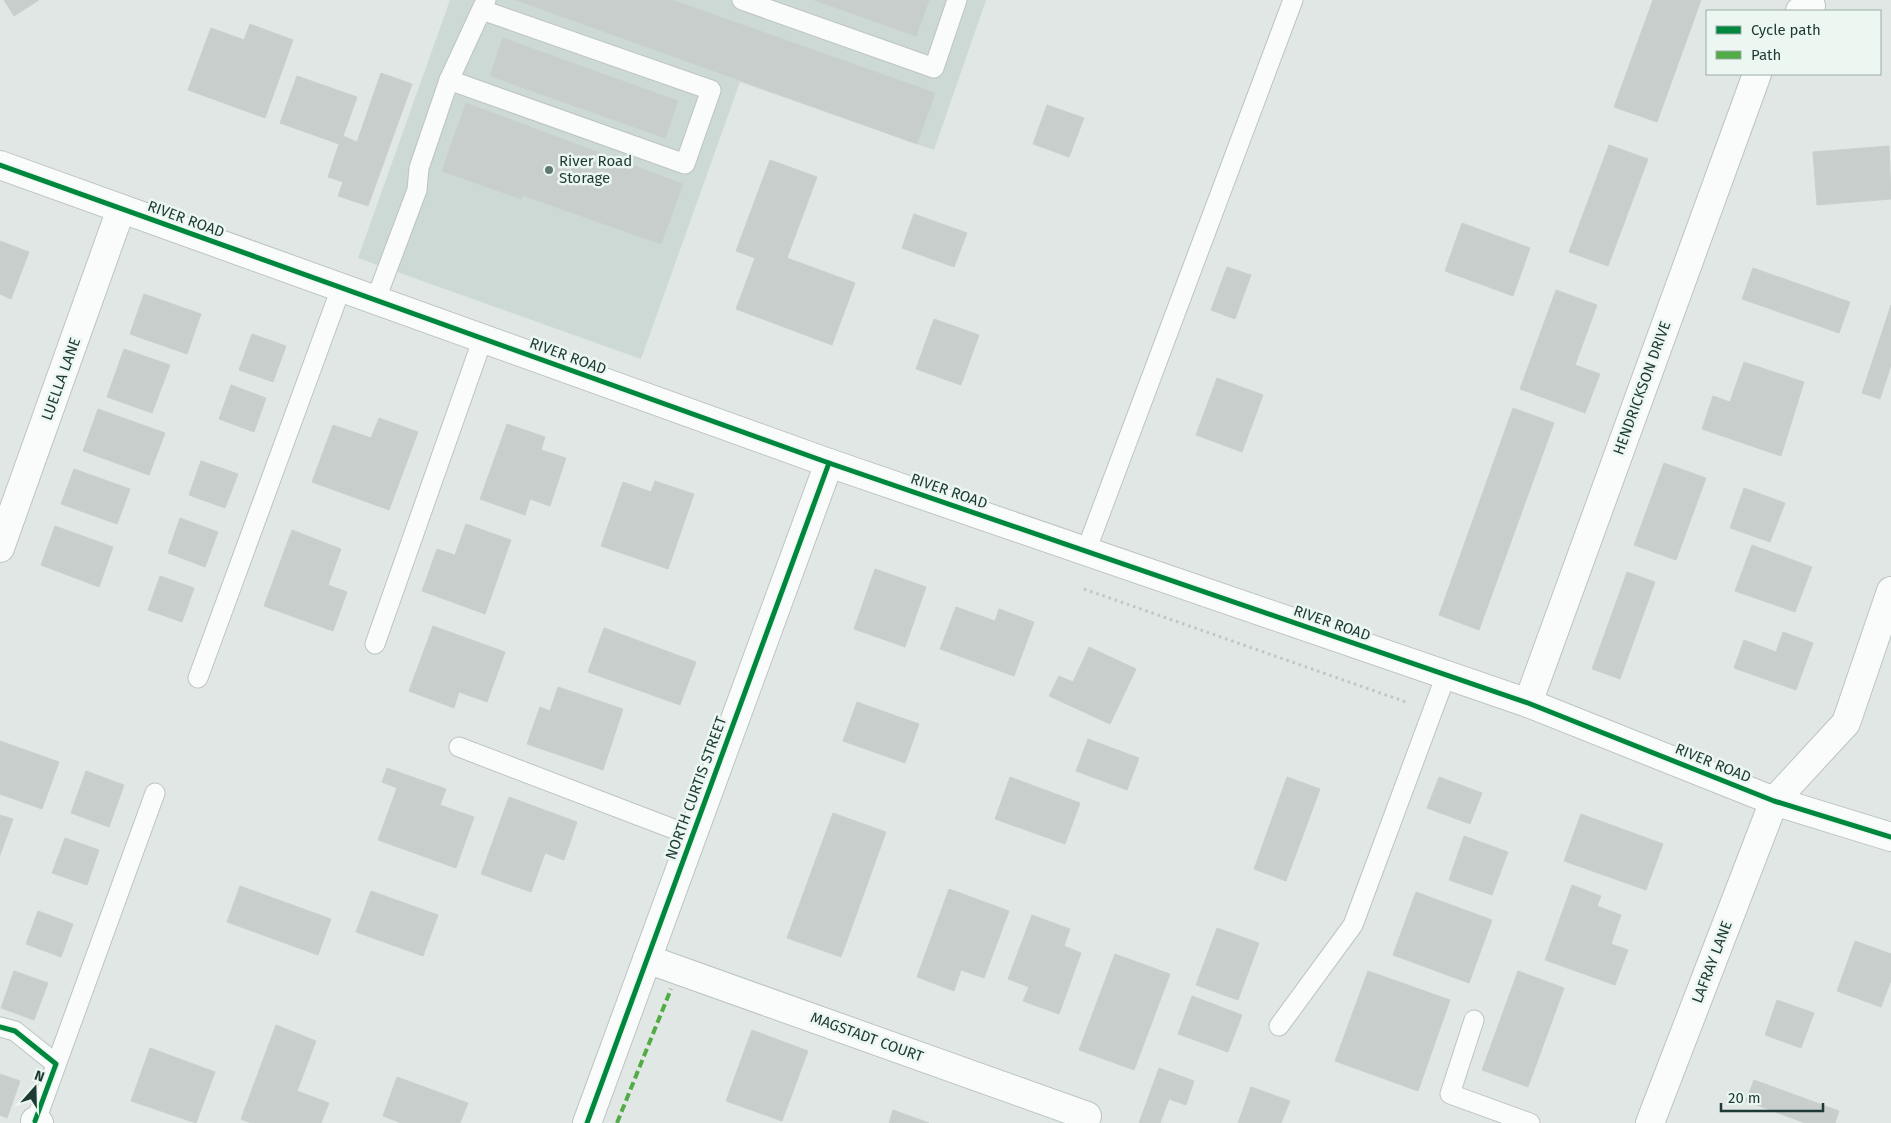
<svg xmlns="http://www.w3.org/2000/svg" width="1891" height="1123" viewBox="0 0 1891 1123" font-family="'Fira Sans',sans-serif">
<rect width="100%" height="100%" fill="#e0e7e4"/>
<path fill="#cdd9d4" d="M450,0H986L934,150L740,82L641,359L358,258Z"/>
<g fill="#c7cecb" stroke="#c9d0cd">
<path d="M4,0H39L14,16Z"/>
<path d="M516,0H672L935,93L917,144Z"/>
<path d="M814,0H929L916,36Z"/>
<path d="M1653,0H1701L1657,122L1614,107Z"/>
<path d="M250,24L293,40L265,118L188,90L211,28L244,40Z"/>
<path d="M503,38L678,101L665,138L490,76Z"/>
<path d="M381,73L412,84L368,206L338,196L343,182L328,177L339,144L280,123L297,76L357,97L343,136L357,142Z"/>
<path d="M466,103L683,184L661,244L522,195L521,199L442,171Z"/>
<path d="M1047,105L1084,118L1069,157L1033,144Z"/>
<path d="M1609,145L1648,159L1608,266L1569,252Z"/>
<path d="M1889,146L1891,199L1817,205L1813,152Z"/>
<path d="M770,160L817,177L787,258L855,283L832,345L736,309L755,258L736,251Z"/>
<path d="M914,214L967,233L954,267L902,248Z"/>
<path d="M1462,223L1530,248L1513,296L1445,271Z"/>
<path d="M0,241L29,252L11,299L0,294Z"/>
<path d="M1227,267L1251,275L1235,319L1211,310Z"/>
<path d="M1753,268L1850,302L1839,333L1742,299Z"/>
<path d="M1556,290L1597,305L1575,365L1600,374L1585,413L1520,389Z"/>
<path d="M144,294L201,314L187,354L130,334Z"/>
<path d="M1891,305V365L1880,399L1862,393Z"/>
<path d="M934,319L979,335L961,385L916,369Z"/>
<path d="M252,334L286,346L273,382L239,370Z"/>
<path d="M124,349L170,365L152,413L107,397Z"/>
<path d="M1744,362L1804,382L1781,456L1702,429L1713,396L1730,402Z"/>
<path d="M1217,378L1263,395L1242,452L1196,435Z"/>
<path d="M231,385L266,398L254,432L219,419Z"/>
<path d="M1513,408L1554,423L1479,630L1439,615Z"/>
<path d="M98,409L165,433L149,475L83,451Z"/>
<path d="M379,418L418,432L389,510L312,482L333,425L371,438Z"/>
<path d="M507,424L545,437L541,450L566,458L550,506L530,499L525,515L480,499Z"/>
<path d="M201,461L238,474L225,508L189,495Z"/>
<path d="M1664,463L1706,478L1676,560L1634,545Z"/>
<path d="M74,469L130,489L117,524L61,504Z"/>
<path d="M655,481L694,494L668,569L601,546L623,482L651,492Z"/>
<path d="M1744,488L1785,503L1770,542L1730,528Z"/>
<path d="M180,518L218,532L205,567L168,553Z"/>
<path d="M466,524L511,540L485,614L422,591L437,549L455,555Z"/>
<path d="M55,526L113,547L99,587L41,565Z"/>
<path d="M292,530L341,549L328,585L347,592L333,631L264,606Z"/>
<path d="M1752,545L1812,567L1795,612L1735,591Z"/>
<path d="M875,569L926,587L905,647L854,629Z"/>
<path d="M1627,572L1655,582L1620,679L1592,669Z"/>
<path d="M160,576L194,588L182,622L148,610Z"/>
<path d="M956,607L995,621L999,609L1034,622L1014,676L940,649Z"/>
<path d="M433,626L505,652L487,702L459,692L454,708L409,691Z"/>
<path d="M604,628L696,662L680,705L588,672Z"/>
<path d="M1783,632L1813,643L1796,690L1734,668L1744,640L1776,652Z"/>
<path d="M1089,647L1136,669L1110,724L1049,696L1059,676L1073,682Z"/>
<path d="M558,687L623,709L603,770L527,744L540,707L550,711Z"/>
<path d="M857,702L919,724L905,763L843,741Z"/>
<path d="M1088,739L1139,758L1127,790L1076,771Z"/>
<path d="M0,741L59,762L42,809L0,794Z"/>
<path d="M387,768L446,789L440,805L474,817L456,868L378,840L397,788L382,782Z"/>
<path d="M86,771L124,785L109,827L71,813Z"/>
<path d="M1010,777L1080,803L1065,844L995,819Z"/>
<path d="M1287,777L1320,789L1286,881L1254,869Z"/>
<path d="M1439,777L1482,793L1470,824L1427,808Z"/>
<path d="M509,797L577,822L564,860L545,853L531,892L481,874Z"/>
<path d="M833,813L886,832L841,957L787,938Z"/>
<path d="M1581,814L1663,844L1646,890L1564,861Z"/>
<path d="M0,815L13,819L0,855Z"/>
<path d="M1464,836L1508,852L1492,895L1449,880Z"/>
<path d="M65,838L99,850L87,885L52,873Z"/>
<path d="M1572,885L1601,896L1597,906L1621,915L1611,944L1628,950L1615,985L1545,960Z"/>
<path d="M240,886L331,919L318,955L227,922Z"/>
<path d="M949,889L1009,911L984,978L961,970L954,991L917,977Z"/>
<path d="M371,891L438,915L423,956L356,932Z"/>
<path d="M1416,892L1492,920L1469,983L1393,955Z"/>
<path d="M38,911L73,924L61,957L26,944Z"/>
<path d="M1032,915L1070,929L1064,946L1081,953L1059,1014L1023,1001L1029,987L1008,979Z"/>
<path d="M1217,928L1259,943L1238,1000L1196,985Z"/>
<path d="M1855,941L1891,954V980L1881,1007L1837,991Z"/>
<path d="M1115,954L1170,974L1134,1070L1079,1050Z"/>
<path d="M14,971L48,983L34,1020L1,1008Z"/>
<path d="M1368,971L1450,1000L1418,1091L1335,1061Z"/>
<path d="M1518,971L1564,988L1528,1087L1482,1070Z"/>
<path d="M1192,996L1242,1015L1228,1052L1178,1034Z"/>
<path d="M1777,1000L1814,1013L1801,1048L1765,1035Z"/>
<path d="M276,1025L316,1041L297,1091L329,1103L321,1123H251L241,1119Z"/>
<path d="M752,1030L808,1051L782,1121L726,1101Z"/>
<path d="M150,1048L215,1072L196,1123L131,1101Z"/>
<path d="M1159,1068L1194,1081L1186,1105L1169,1099L1160,1123H1139Z"/>
<path d="M0,1074L20,1081L7,1118L0,1115Z"/>
<path d="M397,1077L468,1103L460,1123H401L383,1116Z"/>
<path d="M1754,1080L1839,1111L1835,1123H1805L1746,1101Z"/>
<path d="M1251,1087L1290,1101L1281,1123H1238Z"/>
<path d="M893,1110L929,1123H889Z"/>
</g>
<g fill="none" stroke-linecap="round" stroke-linejoin="round">
<defs>
<g id="service">
<path d="M742,0L934,68L957,0"/>
<path d="M449,80L685,164L711,90L482,10"/>
<path d="M376,299L417,190L419,168L449,80L486,0"/>
<path d="M1086,551L1293,0"/>
<path d="M375,644L483,338"/>
<path d="M198,678L341,288"/>
<path d="M459,747L692,836"/>
<path d="M1474,1020L1450,1094L1530,1123"/>
<path d="M1279,1026L1353,925L1446,675"/>
<path d="M0,1027L15,1031L56,1064"/>
<path d="M35,1123L155,793"/>
</g>
<g id="minor">
<path d="M1800,11L1811,6"/>
<path d="M0,548L121,209"/>
<path d="M1528,703L1757,74"/>
<path d="M647,959L1087,1116"/>
<path d="M35,1121L39,1123"/>
<path d="M587,1123L829,463"/>
<path d="M1650,1123L1774,801L1846,723L1891,591"/>
</g>
<path id="tertiary" d="M0,165L829,463L1528,703L1774,801L1891,837"/>
</defs>
<use href="#service" stroke="#bdc4c1" stroke-width="21"/>
<use href="#minor" stroke="#bdc4c1" stroke-width="30"/>
<use href="#tertiary" stroke="#bdc4c1" stroke-width="30"/>
<path stroke="#bec7c5" stroke-width="3" stroke-dasharray="2.5 4" stroke-linecap="butt" d="M1084,589L1406,702"/>
<use href="#service" stroke="#fafbfb" stroke-width="19"/>
<use href="#minor" stroke="#fafbfb" stroke-width="28"/>
<use href="#tertiary" stroke="#fafbfb" stroke-width="28"/>
<path stroke="#52ac45" stroke-width="4" stroke-dasharray="8 4" stroke-linecap="butt" d="M617,1123L671,989"/>
<defs>
<g id="cycleway">
<path d="M0,165L829,463L1528,703L1774,801L1891,837"/>
<path d="M0,1027L15,1031L56,1064L35,1121"/>
<path d="M587,1123L829,463"/>
</g>
</defs>
<use href="#cycleway" stroke="#edf7f2" stroke-width="8"/>
<use href="#cycleway" stroke="#00873e" stroke-width="5"/>
</g>
<circle fill="#617772" stroke="#edf7f2" stroke-width="2" cx="549" cy="170" r="5"/>
<g text-anchor="middle" stroke-width="5" stroke-linejoin="round" paint-order="stroke">
<g font-size="15" fill="#1d3a34" stroke="#edf7f2" text-anchor="start">
<text x="559" y="166">River Road<tspan x="559" dy="17">Storage</tspan></text>
</g>
<g font-size="15" fill="#1d3a34" stroke="#edf7f2">
<text transform="translate(186 219) rotate(20)" y="5">RIVER ROAD</text>
<text transform="translate(568 356) rotate(20)" y="5">RIVER ROAD</text>
<text transform="translate(61 379) rotate(-70)" y="5">LUELLA LANE</text>
<text transform="translate(1642 388) rotate(-70)" y="5">HENDRICKSON DRIVE</text>
<text transform="translate(949 491) rotate(19)" y="5">RIVER ROAD</text>
<text transform="translate(1332 623) rotate(19)" y="5">RIVER ROAD</text>
<text transform="translate(1713 763) rotate(22)" y="5">RIVER ROAD</text>
<text transform="translate(696 788) rotate(-70)" y="5">NORTH CURTIS STREET</text>
<text transform="translate(1712 962) rotate(-69)" y="5">LAFRAY LANE</text>
<text transform="translate(867 1037) rotate(20)" y="5">MAGSTADT COURT</text>
</g>
</g>
<rect x="1706" y="10" width="175" height="65" fill="#edf7f2" stroke="#9aaba6"/>
<rect x="1716" y="26" width="25" height="8" fill="#00873e" stroke="#9aaba6"/>
<text x="1751" y="35" font-size="15" fill="#1d3a34">Cycle path</text>
<rect x="1716" y="51" width="25" height="8" fill="#52ac45" stroke="#9aaba6"/>
<text x="1751" y="60" font-size="15" fill="#1d3a34">Path</text>
<g transform="translate(35 1088) rotate(20)" stroke="#edf7f2" stroke-width="4" paint-order="stroke">
<path d="M0-4L9 19L0 12L-9 19Z" fill="#1d3a34"/>
<text y="-8" font-size="14" font-weight="bold" text-anchor="middle" fill="#1d3a34">N</text>
</g>
<path d="M1721 1103v8h102v-8" fill="none" stroke="#1d3a34" stroke-width="2.5"/>
<text x="1728" y="1103" font-size="15" fill="#1d3a34" stroke="#edf7f2" stroke-width="4" paint-order="stroke">20 m</text>
</svg>
